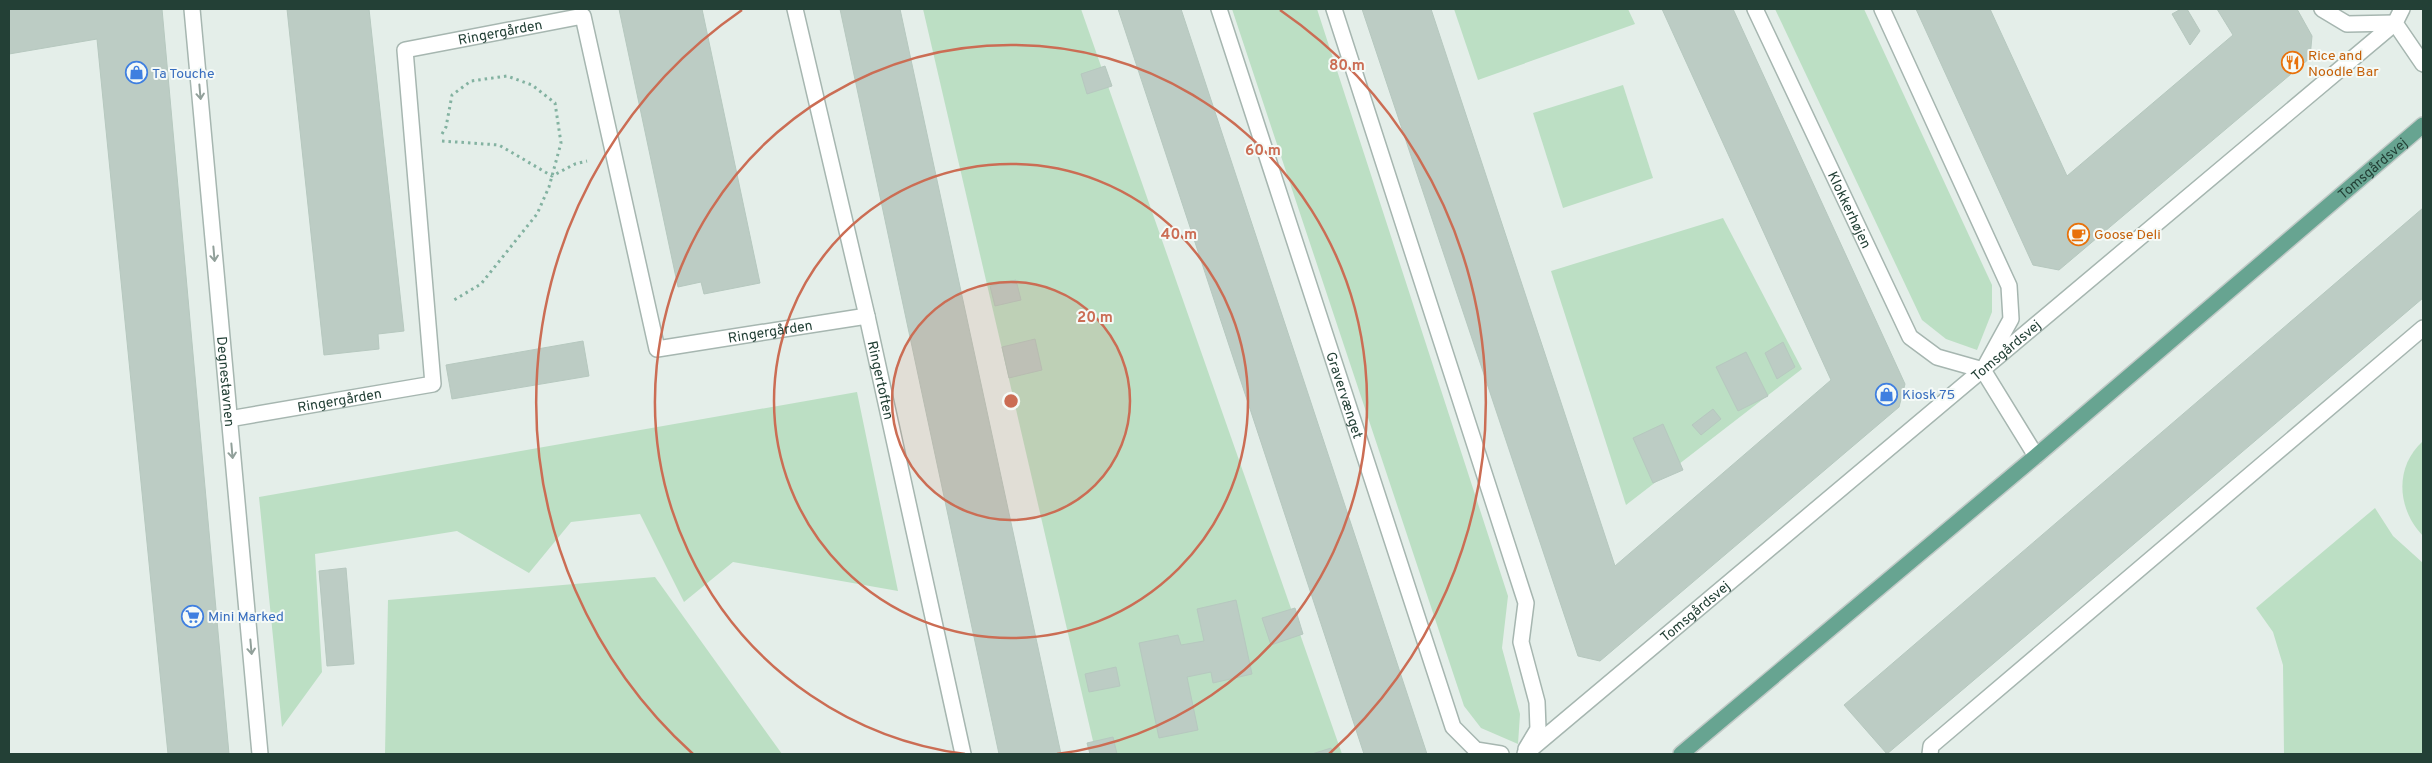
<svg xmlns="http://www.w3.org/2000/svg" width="2432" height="763" viewBox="0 0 2432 763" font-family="Overpass,sans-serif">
<rect width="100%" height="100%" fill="#e4eee9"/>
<g fill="#bcdfc4">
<path d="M923,9H1081L1342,754H1096Z"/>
<path d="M1232,9H1317L1508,596L1502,648L1520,714L1518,744L1481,728L1464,706Z"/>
<path d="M1454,9H1628L1635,24L1478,80Z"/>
<path d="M1775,9H1864L1992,285V312L1977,350L1946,339L1922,320Z"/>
<path d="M1623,85L1653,178L1563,208L1533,113Z"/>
<path d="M1723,218L1802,369L1626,505L1551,271Z"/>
<path d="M857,392L898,591L733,562L684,602L640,514L571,522L529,573L457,531L315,554L322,672L282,727L259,497Z"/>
<path d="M2423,441V536C2397,509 2394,467 2423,441Z"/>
<path d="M2375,508L2393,536L2423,563V754H2284L2283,665L2273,632L2256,608Z"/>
<path d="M655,577L782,754H385L388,600Z"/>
</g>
<g fill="#bcccc4" stroke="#b6c8bf">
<path d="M9,9H162L229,754H168L97,39L9,54Z"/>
<path d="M287,9H369L404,331L378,334L379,349L324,355Z"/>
<path d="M619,9H702L760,283L704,294L701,282L678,287Z"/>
<path d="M840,9H900L1061,754H999Z"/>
<path d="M1118,9H1181L1427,754H1364Z"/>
<path d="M1362,9H1431L1615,566L1831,380L1662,9H1733L1905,384L1899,407L1600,661L1578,656Z"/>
<path d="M1916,9H1990L2067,176L2233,35L2217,9H2297L2312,36L2310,58L2059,270L2033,265Z"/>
<path d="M2181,9H2187L2200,31L2190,45L2172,14Z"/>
<path d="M1105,66L1112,86L1087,94L1081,74Z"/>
<path d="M2423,208V298L1887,754L1844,705Z"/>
<path d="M1016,280L1021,300L995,306L990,286Z"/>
<path d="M1035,339L1042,370L1009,378L1002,347Z"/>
<path d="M583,341L589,376L452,399L446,365Z"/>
<path d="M1783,342L1795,367L1777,379L1765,353Z"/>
<path d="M1746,352L1768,396L1738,411L1716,367Z"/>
<path d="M1713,409L1721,419L1701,435L1692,425Z"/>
<path d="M1663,424L1683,470L1653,483L1633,438Z"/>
<path d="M346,568L354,664L327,666L319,571Z"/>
<path d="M1236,600L1252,674L1213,683L1211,672L1187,677L1198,730L1159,738L1139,643L1178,635L1181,645L1204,641L1197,609Z"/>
<path d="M1295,608L1303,634L1271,645L1262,618Z"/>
<path d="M1116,667L1120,686L1089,692L1085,674Z"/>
<path d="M1113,737L1117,754H1090L1087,743Z"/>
<path d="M1331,748L1333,754H1312Z"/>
</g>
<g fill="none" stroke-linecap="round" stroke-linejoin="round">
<defs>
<g id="minor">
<path id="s1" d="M192,9L260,754"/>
<path id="s2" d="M795,9L867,316L963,754"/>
<path id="s3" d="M1219,9L1453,727L1476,750L1501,754"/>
<path d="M1334,9L1526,603L1521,642L1537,702L1538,729L1526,749"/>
<path id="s4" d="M1755,9L1910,337L1937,357L1983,370"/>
<path d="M1882,9L2009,286L2011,319L1983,370L2036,456"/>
<path d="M2322,9L2347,24L2395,23"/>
<path d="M2402,9L2395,23L2423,64"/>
<path id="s5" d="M229,419L433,384L405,50L583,16L657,349L867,316"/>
<path id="s6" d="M1525,754L2395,23"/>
<path d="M1930,754L1931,746L2423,328"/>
</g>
<g id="major">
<path id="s7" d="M1681,754L2036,456L2423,125"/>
</g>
</defs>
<use href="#minor" stroke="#a6b6b0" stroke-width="18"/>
<use href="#major" stroke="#c1cac7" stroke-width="18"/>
<g stroke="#83b2a1" stroke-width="3" stroke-dasharray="2.5 4" stroke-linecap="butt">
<path d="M442,134L446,127L452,95L471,81L507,76L532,85L555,103L561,143L549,187L537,214L481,284L454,300"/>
<path d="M442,141L499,145L552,176L575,164L587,161"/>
</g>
<use href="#minor" stroke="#fff" stroke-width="15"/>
<use href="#major" stroke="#67a491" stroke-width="15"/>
</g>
<defs><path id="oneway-shaft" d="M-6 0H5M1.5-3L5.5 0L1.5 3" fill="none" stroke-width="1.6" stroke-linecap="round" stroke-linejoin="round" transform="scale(1.25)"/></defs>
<g stroke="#91a09a">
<use href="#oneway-shaft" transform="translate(200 92) rotate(85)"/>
<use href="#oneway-shaft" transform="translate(214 254) rotate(85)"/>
<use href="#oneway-shaft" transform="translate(232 451) rotate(85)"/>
<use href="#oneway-shaft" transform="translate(251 647) rotate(85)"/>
</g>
<circle cx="1011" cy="401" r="119" fill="#cb6d54" fill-opacity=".12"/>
<g fill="none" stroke="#cb6d54" stroke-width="2.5">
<circle cx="1011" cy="401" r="119"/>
<circle cx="1011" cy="401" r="237"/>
<path d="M965 754A356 356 0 1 1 1057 754"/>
<path d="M693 754A475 475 0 0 1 742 10M1280 10A475 475 0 0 1 1329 754"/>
</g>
<defs>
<symbol id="restaurant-ring" viewBox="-11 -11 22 22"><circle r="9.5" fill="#f5faf7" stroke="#e8710a" stroke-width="1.5"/><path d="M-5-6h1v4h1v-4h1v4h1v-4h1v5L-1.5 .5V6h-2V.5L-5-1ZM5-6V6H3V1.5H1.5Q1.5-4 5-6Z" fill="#e8710a"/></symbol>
<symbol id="shop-ring" viewBox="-11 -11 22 22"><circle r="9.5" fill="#f5faf7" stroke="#3f7fe0" stroke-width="1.5"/><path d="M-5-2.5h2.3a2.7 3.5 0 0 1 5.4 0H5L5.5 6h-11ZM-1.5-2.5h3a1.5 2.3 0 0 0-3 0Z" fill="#3f7fe0"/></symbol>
<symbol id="cafe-ring" viewBox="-11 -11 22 22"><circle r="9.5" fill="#f5faf7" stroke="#e8710a" stroke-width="1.5"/><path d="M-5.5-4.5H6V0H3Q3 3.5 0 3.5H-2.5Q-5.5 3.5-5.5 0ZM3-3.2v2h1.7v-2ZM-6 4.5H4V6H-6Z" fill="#e8710a"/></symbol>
<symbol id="supermarket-ring" viewBox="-11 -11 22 22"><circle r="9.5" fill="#f5faf7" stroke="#3f7fe0" stroke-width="1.5"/><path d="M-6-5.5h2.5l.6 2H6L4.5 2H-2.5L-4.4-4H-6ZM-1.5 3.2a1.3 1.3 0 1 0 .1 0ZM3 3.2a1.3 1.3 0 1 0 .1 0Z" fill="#3f7fe0"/></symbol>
</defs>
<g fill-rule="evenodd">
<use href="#restaurant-ring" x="2280" y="50" width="25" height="25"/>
<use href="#shop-ring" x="124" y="60" width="25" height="25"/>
<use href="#cafe-ring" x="2066" y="222" width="25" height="25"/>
<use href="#shop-ring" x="1874" y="382" width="25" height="25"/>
<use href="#supermarket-ring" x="180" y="604" width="25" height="25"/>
</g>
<g text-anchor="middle" stroke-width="4" stroke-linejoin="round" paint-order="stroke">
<g font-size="14" fill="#234036" stroke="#f5faf7">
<text dy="5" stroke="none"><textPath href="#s5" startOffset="639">Ringergården</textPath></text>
<text dy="5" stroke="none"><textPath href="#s7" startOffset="906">Tomsgårdsvej</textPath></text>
<text dy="5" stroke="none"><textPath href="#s4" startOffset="222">Klokkerhøjen</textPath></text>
<text dy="5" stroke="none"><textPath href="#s5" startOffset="1179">Ringergården</textPath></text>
<text dy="5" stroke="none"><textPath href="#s6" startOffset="628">Tomsgårdsvej</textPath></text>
<text dy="5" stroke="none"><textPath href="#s2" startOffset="381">Ringertoften</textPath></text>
<text dy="5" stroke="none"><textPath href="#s1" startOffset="374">Degnestavnen</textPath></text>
<text dy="5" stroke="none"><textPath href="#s3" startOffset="406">Gravervænget</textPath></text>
<text dy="5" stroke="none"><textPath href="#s5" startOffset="112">Ringergården</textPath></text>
<text dy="5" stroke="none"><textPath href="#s6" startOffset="222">Tomsgårdsvej</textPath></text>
</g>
<g font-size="14" fill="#c56008" stroke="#f5faf7" text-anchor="start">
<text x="2308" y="60">Rice and<tspan x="2308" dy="16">Noodle Bar</tspan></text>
<text x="2094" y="239">Goose Deli</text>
</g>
<g font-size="14" fill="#366cbe" stroke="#f5faf7" text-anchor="start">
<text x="152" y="78">Ta Touche</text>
<text x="1902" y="399">Kiosk 75</text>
<text x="208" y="621">Mini Marked</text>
</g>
</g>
<circle cx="1011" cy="401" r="8" fill="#cb6d54" stroke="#f5faf7" stroke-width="2.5"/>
<g font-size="15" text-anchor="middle" font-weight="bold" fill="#cb6d54" stroke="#f5faf7" stroke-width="4" stroke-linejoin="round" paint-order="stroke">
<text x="1347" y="70">80 m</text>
<text x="1263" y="155">60 m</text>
<text x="1179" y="239">40 m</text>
<text x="1095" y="322">20 m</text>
</g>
<rect width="2432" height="763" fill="none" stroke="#234036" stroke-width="20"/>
</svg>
